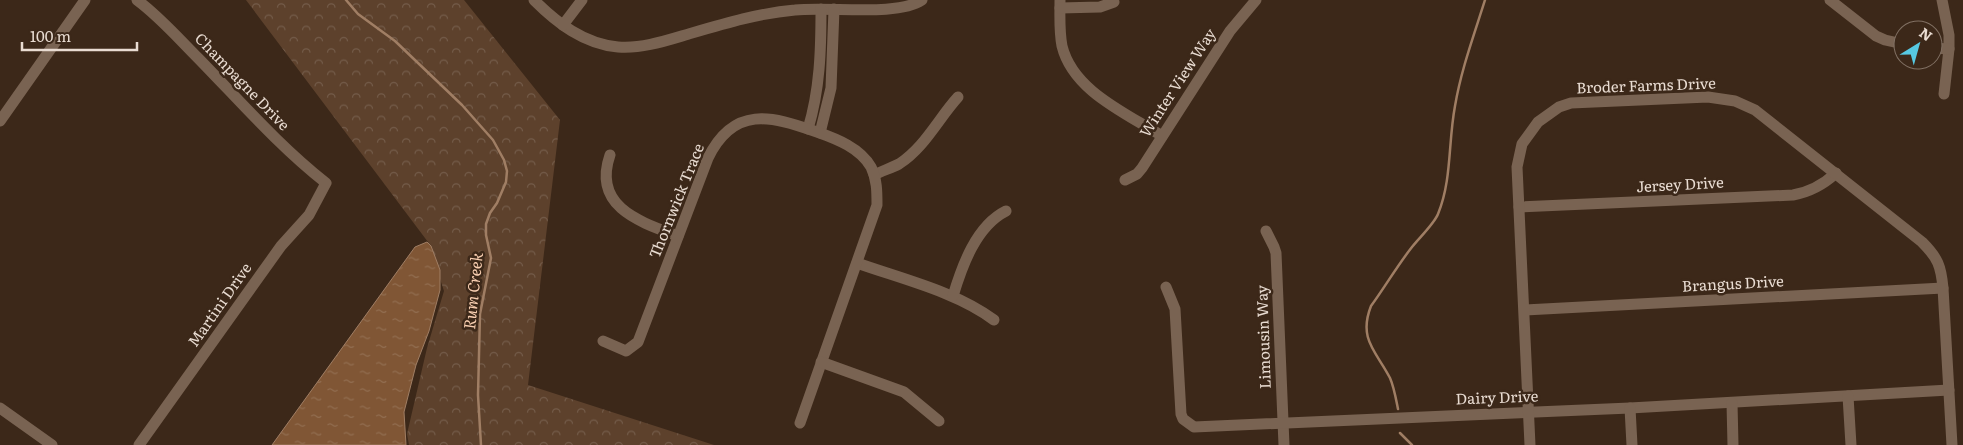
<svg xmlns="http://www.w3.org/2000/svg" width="1963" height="445" viewBox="0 0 1963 445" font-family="Literata,serif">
<defs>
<pattern id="forest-crowns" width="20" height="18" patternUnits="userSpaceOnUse" patternTransform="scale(1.25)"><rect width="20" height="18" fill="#5d412c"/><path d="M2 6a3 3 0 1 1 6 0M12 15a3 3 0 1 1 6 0" fill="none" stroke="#745c4a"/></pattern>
<pattern id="water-ripples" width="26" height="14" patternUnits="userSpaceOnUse" patternTransform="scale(1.25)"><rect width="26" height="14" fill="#805635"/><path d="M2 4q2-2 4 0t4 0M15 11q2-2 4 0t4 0" fill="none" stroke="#926e51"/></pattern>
</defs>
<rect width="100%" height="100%" fill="#3c2819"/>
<path fill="url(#forest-crowns)" d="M246,0H464L560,120L528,385L714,445H409L407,434L427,348L444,291L428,242Z"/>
<path fill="url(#water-ripples)" stroke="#a07e64" d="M427,242L431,246L440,270V290L429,331L416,365L404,412L406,445H272L415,247Z"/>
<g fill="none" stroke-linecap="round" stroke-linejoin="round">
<g stroke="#a07e64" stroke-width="2.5">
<path d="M346,0L358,14L395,41L462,105L493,140L504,160L507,171L506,182L497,203L490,213L486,224V235L491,258L480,314L478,395L481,445"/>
<path d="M1398,409C1396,399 1394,387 1390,378C1376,351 1358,339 1371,306C1385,287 1397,266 1412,247C1419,238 1434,224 1438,214C1452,180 1448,143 1455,106C1461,70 1474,35 1485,0"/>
<path d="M1400,433L1412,445"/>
</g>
<g stroke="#796352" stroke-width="11">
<path d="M137,0C160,17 178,38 198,58C240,101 279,146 326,183L309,215L281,246L139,445"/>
<path d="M534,0C557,23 584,44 618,47C643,49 668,40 692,33C726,23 760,13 795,10C828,6 897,17 922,0"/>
<path d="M1060,0C1060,15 1059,31 1062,46C1073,91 1126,113 1162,136"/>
<path d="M1830,0L1876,36L1885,40L1903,44"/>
<path d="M1942,0L1949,35V49L1944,94"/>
<path d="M1060,8L1100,7L1114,2"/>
<path d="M563,25L582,0"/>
<path d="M1933,48L1949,49"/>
<path d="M0,121L85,0"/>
<path d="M808,129C820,89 821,50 821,9"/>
<path d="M820,133L831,88L834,9"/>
<path d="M610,155C592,207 640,222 678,236"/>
<path d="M874,175C882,171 891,168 899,164C925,147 938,119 958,97"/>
<path d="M1125,180L1137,174L1142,168L1230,31L1256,0"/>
<path d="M1519,207L1793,195C1810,192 1823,185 1836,173"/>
<path d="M1266,231L1274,247L1276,253L1284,445"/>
<path d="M857,263C902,279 957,292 994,320"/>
<path d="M1166,287L1175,309L1181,414L1183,419L1194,427L1630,408L1949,390"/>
<path d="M953,296C962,266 976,226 1006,211"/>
<path d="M1525,310L1943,288"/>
<path d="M603,341L626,351L638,342L708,158C734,105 771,116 817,132C837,139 860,148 871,167C877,179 877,192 877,205L800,423"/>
<path d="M821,362L904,392L939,421"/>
<path d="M1848,396L1851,445"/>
<path d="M1732,403L1733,445"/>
<path d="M0,408L52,445"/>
<path d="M1630,408L1632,445"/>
<path d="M1530,445L1517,167L1522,144L1538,122L1559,107L1571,103L1708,97L1735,101L1755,110L1922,242C1938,258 1941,266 1943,288L1952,445"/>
</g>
</g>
<g text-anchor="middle" stroke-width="5" stroke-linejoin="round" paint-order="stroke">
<g font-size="15" fill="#e9dcd2" stroke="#3c2819">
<text transform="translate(242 82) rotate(46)" y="5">Champagne Drive</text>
<text transform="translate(1178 83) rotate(-57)" y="5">Winter View Way</text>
<text transform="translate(1646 86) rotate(-2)" y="5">Broder Farms Drive</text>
<text transform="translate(1680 185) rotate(-3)" y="5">Jersey Drive</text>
<text transform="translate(677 201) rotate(-68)" y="5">Thornwick Trace</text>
<text transform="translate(1733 284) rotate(-3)" y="5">Brangus Drive</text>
<text transform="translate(220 305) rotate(-55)" y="5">Martini Drive</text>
<text transform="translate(1264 337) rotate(-92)" y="5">Limousin Way</text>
<text transform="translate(1497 398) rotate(-2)" y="5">Dairy Drive</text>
</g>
<g font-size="16" font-style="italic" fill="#f9cfb1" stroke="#3c2819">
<text transform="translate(473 291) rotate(-84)" y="6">Rum Creek</text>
</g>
</g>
<g transform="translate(1918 45) rotate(37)"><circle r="24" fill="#3c2819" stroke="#817063"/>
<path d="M0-4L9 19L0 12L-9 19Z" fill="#57c9e2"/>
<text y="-8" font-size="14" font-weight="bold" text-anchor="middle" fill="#e9dcd2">N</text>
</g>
<path d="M22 42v8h115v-8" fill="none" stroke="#e9dcd2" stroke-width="2.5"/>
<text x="30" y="42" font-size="15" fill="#e9dcd2" stroke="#3c2819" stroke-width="4" paint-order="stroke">100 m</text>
</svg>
